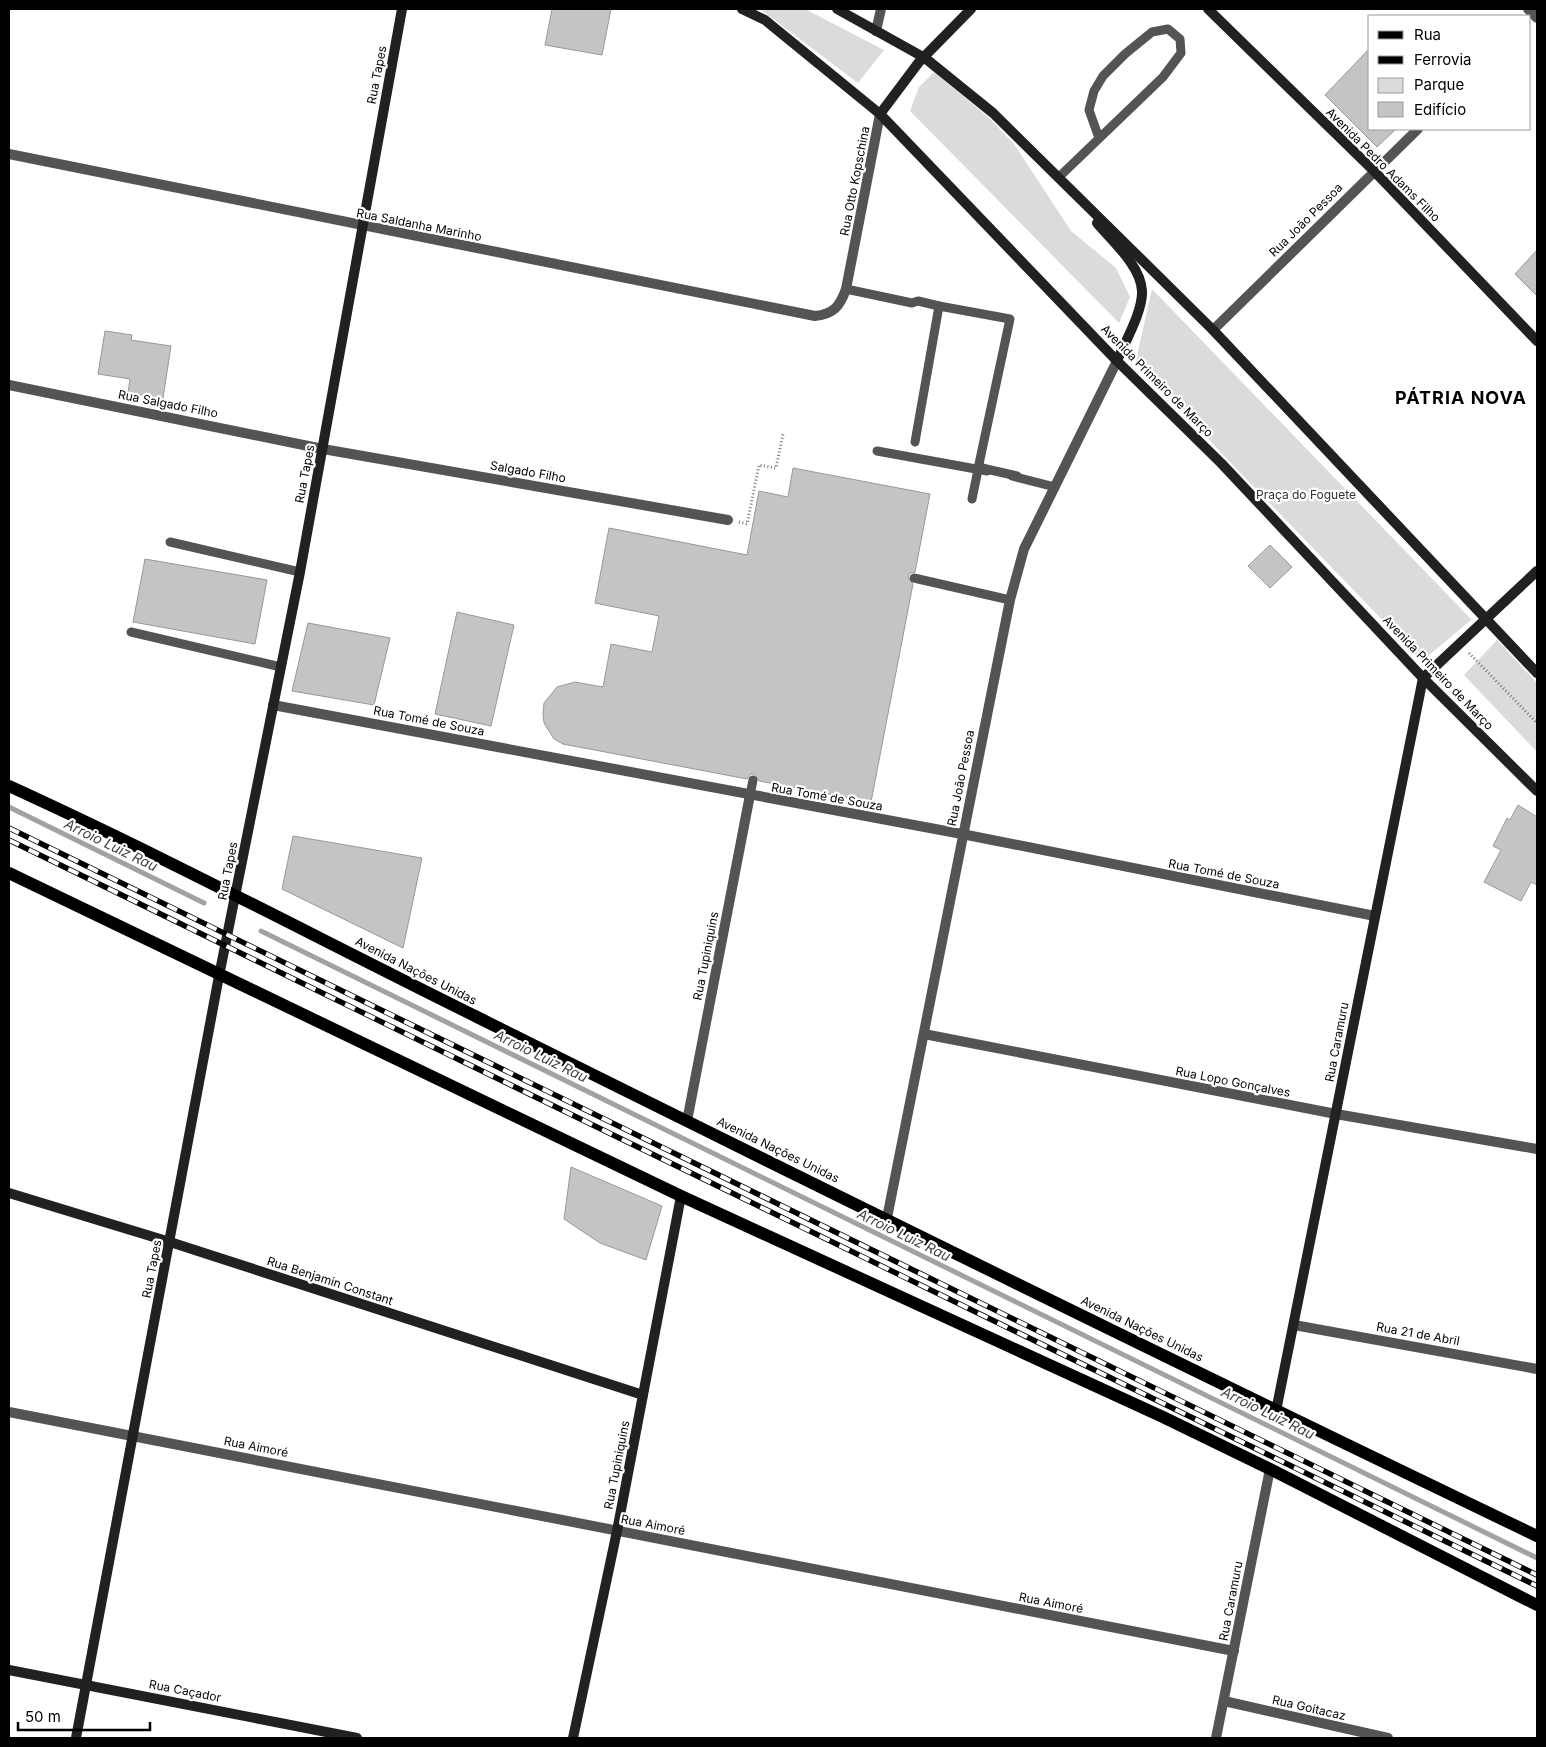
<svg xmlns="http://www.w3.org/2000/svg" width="1546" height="1747" viewBox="0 0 1546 1747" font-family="Inter,sans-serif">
<rect width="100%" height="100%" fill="#fff"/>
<g fill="#dbdbdb">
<path d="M760,9H805L884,50L858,83Z"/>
<path d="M934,72L987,116L1014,144L1071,231L1116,268L1130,297L1119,323L910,111L919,87Z"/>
<path d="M1152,289L1471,619V620L1422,661L1229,461L1136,360Z"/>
<path d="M1497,640L1537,683V752L1464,675Z"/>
</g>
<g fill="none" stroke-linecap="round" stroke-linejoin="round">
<g stroke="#a2a2a2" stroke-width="5">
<path d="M9,807L204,903"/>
<path d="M261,931L1537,1558"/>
</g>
</g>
<g fill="#c4c4c4" stroke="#989898">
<path d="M552,9H611L602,55L545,45Z"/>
<path d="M1370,48V129H1396L1377,147L1325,95Z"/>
<path d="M1537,250V296L1515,274Z"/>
<path d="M105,331L132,335L131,340L171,346L163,398L128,393L130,379L98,374Z"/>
<path d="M793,468L930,494L915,572L910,573L908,577L913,584L871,802L759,781L755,774H751L747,779L563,744L554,739L544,723L543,713L544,703L557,687L575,682L603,687L611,644L652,652L659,616L595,603L609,528L747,555L759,491L788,497Z"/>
<path d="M1270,545L1292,567L1270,588L1248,566Z"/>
<path d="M145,559L267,580L255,644L133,622Z"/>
<path d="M457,612L514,625L491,726L435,714Z"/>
<path d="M308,623L390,638L374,705L292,691Z"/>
<path d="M1518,805L1537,817V885L1531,882L1521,901L1484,882L1501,850L1493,846L1507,818L1510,820Z"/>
<path d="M293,836L422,858L403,948L282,889Z"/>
<path d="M571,1167L662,1206L646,1260L600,1243L564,1219Z"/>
</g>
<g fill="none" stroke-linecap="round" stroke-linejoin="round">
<g stroke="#767676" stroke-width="3" stroke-dasharray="1 2.5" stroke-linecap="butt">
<path d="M739,522L747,524L759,465L776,468L783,434"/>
<path d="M1469,653L1537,723"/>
</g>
<g stroke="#545454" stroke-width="9">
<path d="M1059,177L1163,77L1181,53L1180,39L1168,29L1152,32L1125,54L1103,76L1094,91L1089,110L1099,138"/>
<path d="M846,289L912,303L918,301L939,306"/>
<path d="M915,442L939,306L1010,319L979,464L982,468L1017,476"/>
<path d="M877,451L987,471"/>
<path d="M1012,476L1055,487"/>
<path d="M972,499L979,465"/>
<path d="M170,542L300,572"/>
<path d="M914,578L1010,600"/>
<path d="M131,632L281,667"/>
<path d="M750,795L753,780"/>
</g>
<g stroke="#545454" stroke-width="10">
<path d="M1528,9L1537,18"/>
<path d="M876,31L881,9"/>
<path d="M9,154L815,316C834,314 840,306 846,289L880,114"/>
<path d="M1213,330L1418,129"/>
<path d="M9,385L323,449L728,520"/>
<path d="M273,705L962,834L1375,916"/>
<path d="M924,1034L1336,1114L1537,1149"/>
<path d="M687,1121L750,795"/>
<path d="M887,1218L1010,600L1024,549L1117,361"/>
<path d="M1294,1325L1537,1369"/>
<path d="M9,1412L1234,1651"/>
<path d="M1224,1701L1388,1738"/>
<path d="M1216,1738L1270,1469"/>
</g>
<g stroke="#212121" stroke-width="10">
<path d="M742,9L765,20L880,114L1117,361L1221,463L1423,678L1537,791"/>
<path d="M837,9L925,58L993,113L1213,330L1537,673"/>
<path d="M1208,9L1374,171L1537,341"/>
<path d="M880,114L919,62L971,9"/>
<path d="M1097,223C1113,242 1141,266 1142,291C1143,311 1125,342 1117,361"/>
<path d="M1423,678L1537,571"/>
<path d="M9,1193L170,1242L643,1395"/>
<path d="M1276,1411L1423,678"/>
<path d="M9,1670L357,1738"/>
<path d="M76,1738L219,976L300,572L402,9"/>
<path d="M573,1738L617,1531L681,1196"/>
</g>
<g stroke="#000" stroke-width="12">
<path d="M9,786C167,858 321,940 477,1017C829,1192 1182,1366 1537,1536"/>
<path d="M9,873L681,1196L1163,1417L1270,1469L1537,1605"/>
</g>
<defs>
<g id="rail">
<path d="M9,828L1537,1575"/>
<path d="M9,840L1537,1586"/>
</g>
</defs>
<use href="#rail" stroke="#000" stroke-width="5.5"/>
<use href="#rail" stroke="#fff" stroke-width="4" stroke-dasharray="11" stroke-linecap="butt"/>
</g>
<g text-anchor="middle" stroke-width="4.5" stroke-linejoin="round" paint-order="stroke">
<g font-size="12" fill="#000" stroke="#fff">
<text transform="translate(377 75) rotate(-79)" y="4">Rua Tapes</text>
<text transform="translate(1383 165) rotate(45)" y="4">Avenida Pedro Adams Filho</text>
<text transform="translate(855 181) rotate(-79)" y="4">Rua Otto Kopschina</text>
<text transform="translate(1306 220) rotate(-45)" y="4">Rua João Pessoa</text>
<text transform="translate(419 225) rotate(11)" y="4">Rua Saldanha Marinho</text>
<text transform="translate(1157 381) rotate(45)" y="4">Avenida Primeiro de Março</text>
<text transform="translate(168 404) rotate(11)" y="4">Rua Salgado Filho</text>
<text transform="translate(528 472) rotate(10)" y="4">Salgado Filho</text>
<text transform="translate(305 474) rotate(-79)" y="4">Rua Tapes</text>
<text transform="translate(1438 673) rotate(46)" y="4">Avenida Primeiro de Março</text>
<text transform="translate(429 721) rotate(11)" y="4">Rua Tomé de Souza</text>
<text transform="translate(961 778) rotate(-79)" y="4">Rua João Pessoa</text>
<text transform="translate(827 797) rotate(10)" y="4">Rua Tomé de Souza</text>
<text transform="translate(228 871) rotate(-79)" y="4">Rua Tapes</text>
<text transform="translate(1224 874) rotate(11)" y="4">Rua Tomé de Souza</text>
<text transform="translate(706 956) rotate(-79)" y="4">Rua Tupiniquins</text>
<text transform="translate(416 971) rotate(27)" y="4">Avenida Nações Unidas</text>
<text transform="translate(1337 1042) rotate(-79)" y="4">Rua Caramuru</text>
<text transform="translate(1233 1082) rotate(11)" y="4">Rua Lopo Gonçalves</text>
<text transform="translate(778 1150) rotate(26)" y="4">Avenida Nações Unidas</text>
<text transform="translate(152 1269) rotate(-79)" y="4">Rua Tapes</text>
<text transform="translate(330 1281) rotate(18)" y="4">Rua Benjamin Constant</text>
<text transform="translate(1142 1329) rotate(26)" y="4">Avenida Nações Unidas</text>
<text transform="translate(1418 1334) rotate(10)" y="4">Rua 21 de Abril</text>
<text transform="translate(256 1447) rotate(11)" y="4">Rua Aimoré</text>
<text transform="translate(617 1465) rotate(-79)" y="4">Rua Tupiniquins</text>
<text transform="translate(653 1525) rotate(11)" y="4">Rua Aimoré</text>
<text transform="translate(1231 1601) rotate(-79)" y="4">Rua Caramuru</text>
<text transform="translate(1051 1603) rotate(11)" y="4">Rua Aimoré</text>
<text transform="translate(185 1691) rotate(11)" y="4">Rua Caçador</text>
<text transform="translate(1309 1708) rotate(13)" y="4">Rua Goitacaz</text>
</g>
<g font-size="12" fill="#323232" stroke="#fff">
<text x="1306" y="499">Praça do Foguete</text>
</g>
<g font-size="14" font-style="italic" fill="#434343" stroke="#fff">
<text transform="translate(111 845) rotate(26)" y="5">Arroio Luiz Rau</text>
<text transform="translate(541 1056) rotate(26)" y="5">Arroio Luiz Rau</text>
<text transform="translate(904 1235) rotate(26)" y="5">Arroio Luiz Rau</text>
<text transform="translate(1268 1413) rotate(26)" y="5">Arroio Luiz Rau</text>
</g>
<g font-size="18" font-weight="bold" letter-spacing="1" fill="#000" stroke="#fff">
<text x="1461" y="404">PÁTRIA NOVA</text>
</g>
</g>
<rect width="1546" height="1747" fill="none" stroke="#000000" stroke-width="20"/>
<rect x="1368" y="15" width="162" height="115" fill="#ffffff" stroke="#999999"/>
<rect x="1378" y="31" width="25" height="8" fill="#000000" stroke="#999999"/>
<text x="1414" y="40" font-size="15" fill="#000000">Rua</text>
<rect x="1378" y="56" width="25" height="8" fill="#000000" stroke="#999999"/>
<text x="1414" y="65" font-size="15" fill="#000000">Ferrovia</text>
<rect x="1378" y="78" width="25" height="15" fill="#dbdbdb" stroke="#999999"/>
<text x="1414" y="90" font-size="15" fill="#000000">Parque</text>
<rect x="1378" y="102" width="25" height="15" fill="#c4c4c4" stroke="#999999"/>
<text x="1414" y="115" font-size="15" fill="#000000">Edifício</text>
<path d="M18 1722v8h132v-8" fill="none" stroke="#000000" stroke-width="2.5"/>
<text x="25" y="1722" font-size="15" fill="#000000" stroke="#ffffff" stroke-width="4" paint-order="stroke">50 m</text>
</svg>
